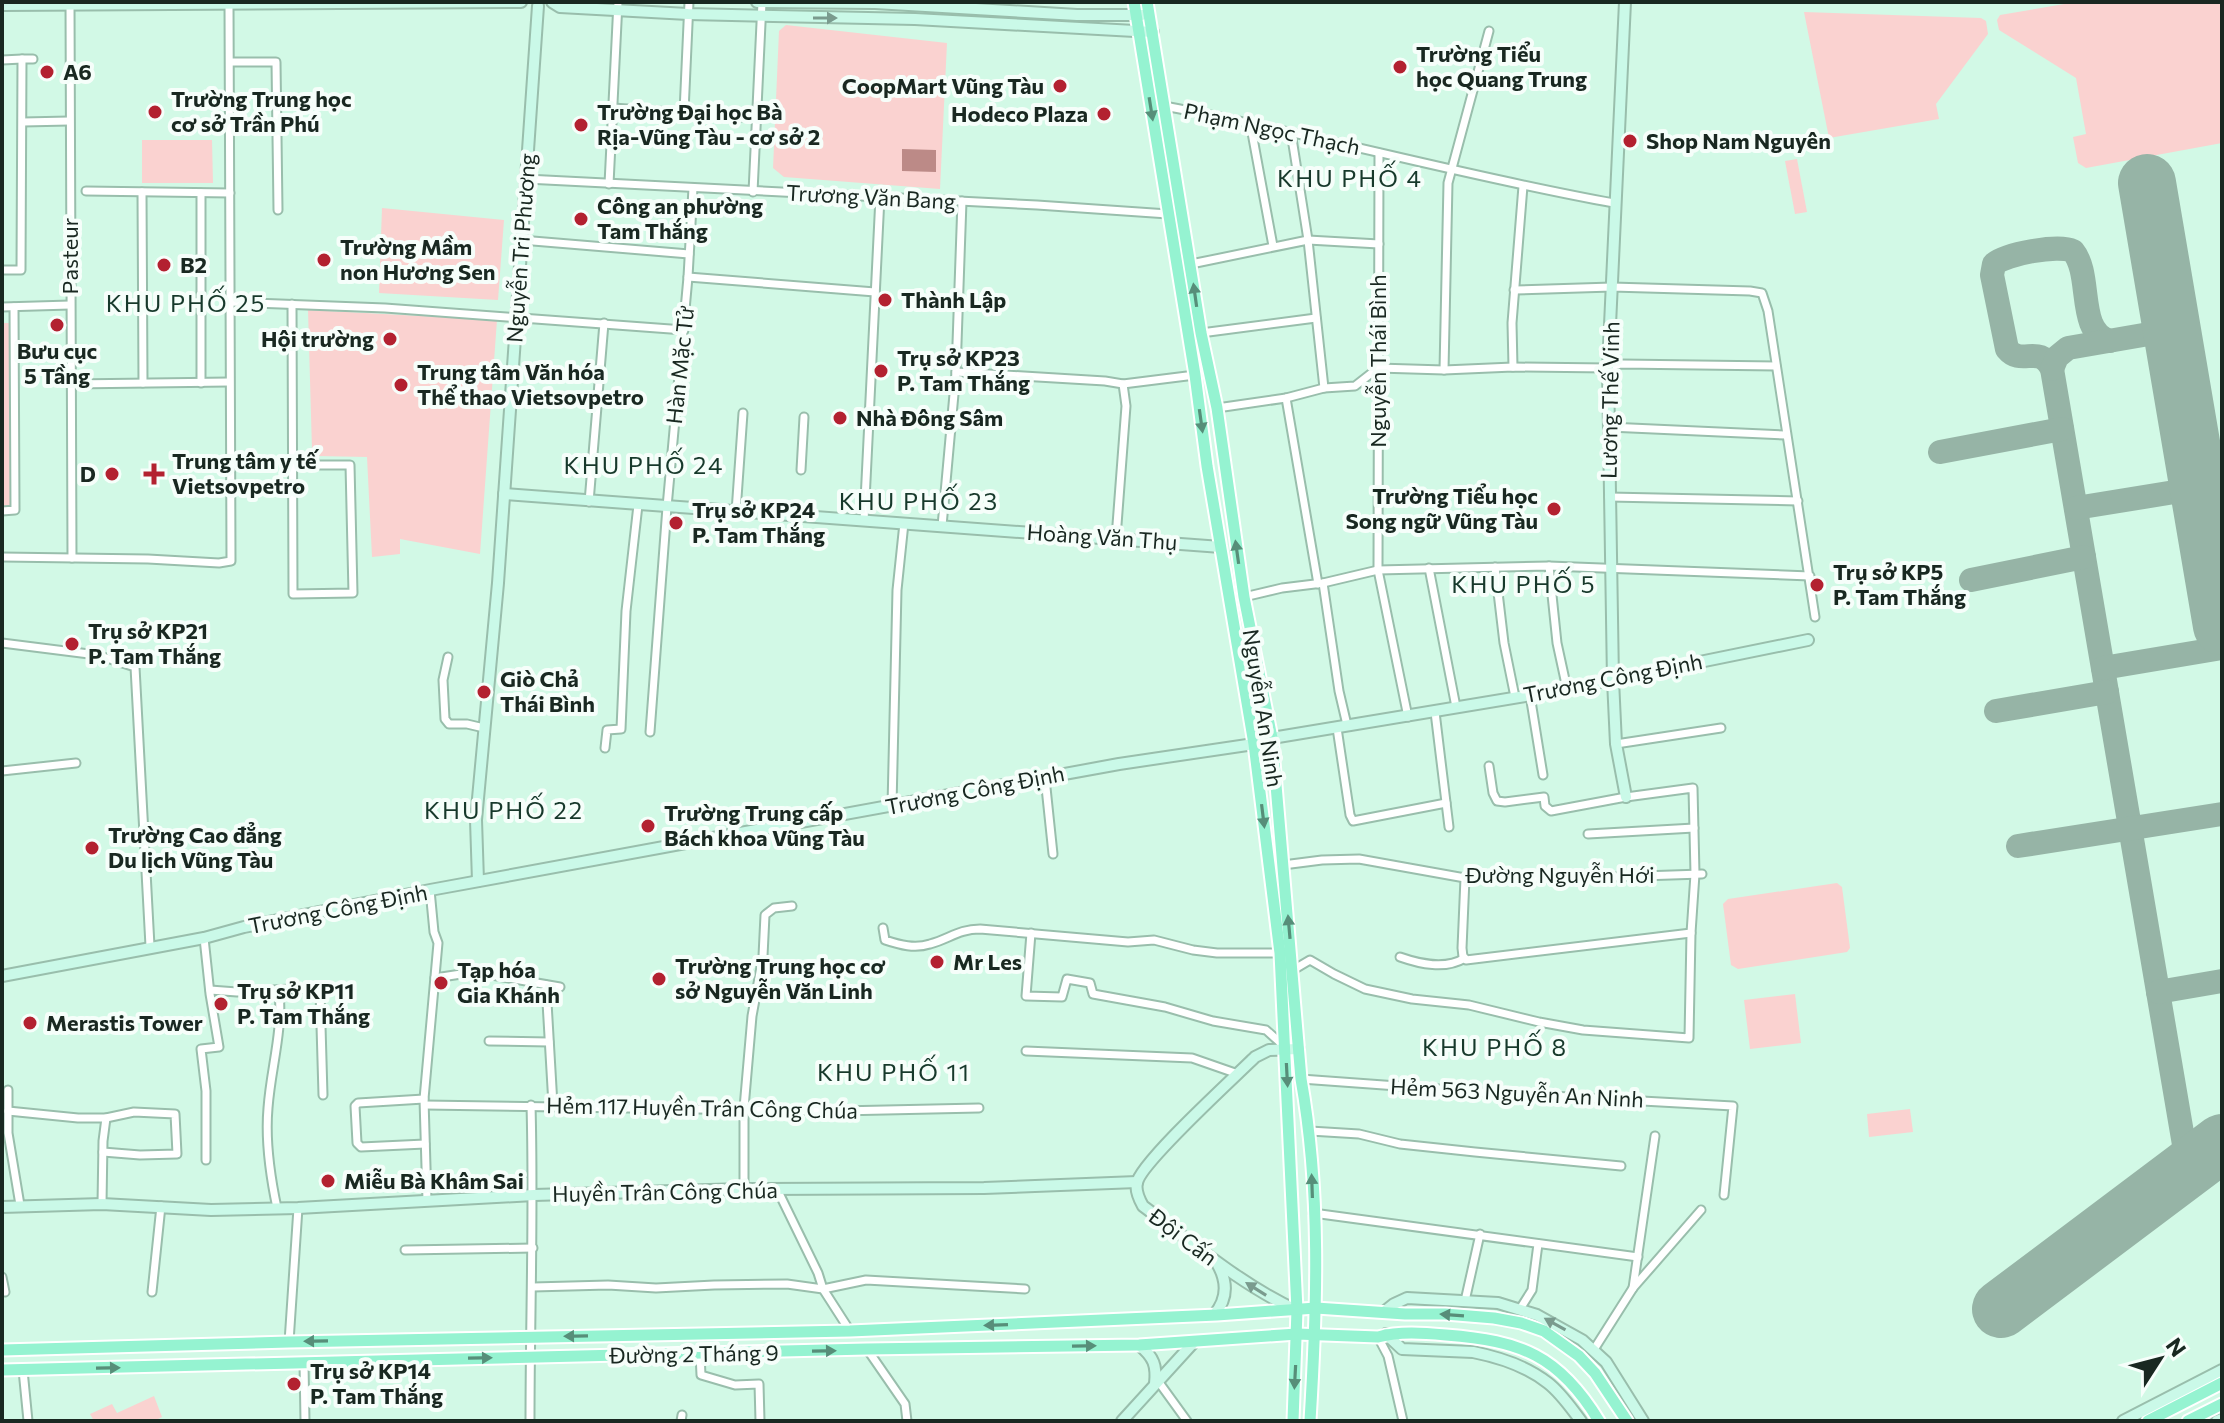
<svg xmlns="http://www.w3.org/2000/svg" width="2224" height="1423" viewBox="0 0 2224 1423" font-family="Commissioner,sans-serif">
<rect width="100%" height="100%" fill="#d2f9e6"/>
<g fill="#fad2d0">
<path d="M2076,2H2222V143L2086,168L2078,163L2073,137L2086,134L2076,78L1999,30L1997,20L2000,15Z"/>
<path d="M1804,12L1981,18L1986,21L1988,34L1936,104L1939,119L1829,138Z"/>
<path d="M786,25L947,43L940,189L784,177L773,168L779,31Z"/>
<path d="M142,140H212L213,183H142Z"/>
<path d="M1797,159L1807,212L1795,214L1785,161Z"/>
<path d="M382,208L504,220L498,300L379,293Z"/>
<path d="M308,310L497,320L480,554L400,539V554L372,557L367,457L316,456L312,450Z"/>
<path d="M2,323H12L14,515H2Z"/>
<path d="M1837,883L1842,887L1850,948L1847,952L1738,969L1731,965L1723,904L1728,899Z"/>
<path d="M1795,994L1801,1043L1750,1049L1744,1000Z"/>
<path d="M1910,1109L1913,1132L1869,1137L1867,1114Z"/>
<path d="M154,1396L162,1417L154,1421H94L90,1414L112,1404L117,1413Z"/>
</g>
<path fill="#bc8a87" d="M902,149L936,150V172L902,171Z"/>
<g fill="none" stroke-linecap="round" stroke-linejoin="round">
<g stroke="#96b4a6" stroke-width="24">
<path d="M2110,341C2076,332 2093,275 2073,251C2058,244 2006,254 1994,264L1992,275L2007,349C2022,367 2039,343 2052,369L2188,1168"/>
<path d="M2052,369L2057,357L2068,348L2172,330"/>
<path d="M1940,452L2062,429"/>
<path d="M2076,508L2199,488"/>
<path d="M2213,574L2222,573"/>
<path d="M1971,580L2084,557"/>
<path d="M2103,668L2222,648"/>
<path d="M1996,711L2107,692"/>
<path d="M2018,846L2222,814"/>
<path d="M2158,992L2222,981"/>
</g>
<g stroke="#96b4a6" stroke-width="58">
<path d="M2147,183L2222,626"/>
<path d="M2001,1309L2222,1143"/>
</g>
<defs>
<g id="street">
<path d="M70,2L72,558"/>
<path d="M2,60L22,59"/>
<path d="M230,62H276L278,210"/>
<path d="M1164,106C1315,134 1463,176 1614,203"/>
<path d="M613,108L756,118"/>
<path d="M684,112L689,2"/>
<path d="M23,122L69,121"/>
<path d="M1250,122L1273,246"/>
<path d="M1291,132L1308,240L1324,388"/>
<path d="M1379,153L1378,570L1408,717"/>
<path d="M526,179L1037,205L1168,214"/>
<path d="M609,184L618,2"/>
<path d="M86,191L230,193"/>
<path d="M142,192L143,383"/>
<path d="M753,192L762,2"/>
<path d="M201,193V383"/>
<path d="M521,240L689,254"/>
<path d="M1191,264L1308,240L1379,244"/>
<path d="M2,270H21L22,59H33"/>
<path d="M688,277L875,292"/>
<path d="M1514,290L1612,287L1750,291L1762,293L1768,311L1815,617"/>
<path d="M230,302L385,308L684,330"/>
<path d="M292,304L293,594L353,593L350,465H293"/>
<path d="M2,307L70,305"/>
<path d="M1201,333L1316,318"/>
<path d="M1513,367L1512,323L1523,186"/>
<path d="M1444,370L1448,183L1489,31"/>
<path d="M956,372L1105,381L1123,384L1195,375"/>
<path d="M71,384L229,382"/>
<path d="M1286,398L1318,584"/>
<path d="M1217,408L1286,398L1324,388L1355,386L1378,368L1444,370L1513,367L1608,368L1621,364L1776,366"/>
<path d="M1609,427L1786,435"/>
<path d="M801,470L804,417"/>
<path d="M1609,497L1798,501"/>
<path d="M589,502L604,323"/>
<path d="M2,511L15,510L14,307"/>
<path d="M736,512L743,413"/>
<path d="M864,521L880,197"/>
<path d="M942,526L956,372L962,201"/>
<path d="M1116,538L1126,406L1123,384"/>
<path d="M2,557L148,559L219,563L231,561L229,3"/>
<path d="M1549,566L1557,643L1567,689"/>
<path d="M1495,567L1504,643L1515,697"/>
<path d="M1429,568L1456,707"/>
<path d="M1323,583L1339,691L1347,725"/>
<path d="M1244,597L1282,588L1323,583L1378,570L1549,566L1810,576"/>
<path d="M2,643L97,655L135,667L150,946"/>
<path d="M448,657L443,680L445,719L449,724H467L484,728"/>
<path d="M1530,695L1543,775"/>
<path d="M1435,712L1449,827"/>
<path d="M1337,728L1350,815L1353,821L1446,803"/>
<path d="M650,732L667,507L688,277L693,188"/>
<path d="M1616,744L1721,728"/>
<path d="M605,748L607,730L621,729L626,611L638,505"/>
<path d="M2,771L76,763"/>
<path d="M1045,778L1053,854"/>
<path d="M892,806L897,590L904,523"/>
<path d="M1588,834L1694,828"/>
<path d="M1283,865L1322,860L1359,859L1465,878H1580L1702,874"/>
<path d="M1465,878L1462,948L1463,957L1466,960L1691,933"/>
<path d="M883,928L885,940C900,945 915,949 930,944C949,939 959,929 980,929L1128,942L1154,940L1193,950L1217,953H1280"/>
<path d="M1031,933L1026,996L1062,997L1067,979L1090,983L1093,994L1165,1007L1213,1021L1266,1030L1284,1046"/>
<path d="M204,938L210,994L219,1047L201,1049L206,1091V1160"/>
<path d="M1400,957C1420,964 1445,970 1465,958"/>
<path d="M1293,970L1310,960L1334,974L1365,989L1412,999L1469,1005L1539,1022L1583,1030L1689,1038L1691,933L1695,874L1693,788L1626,797L1551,811L1545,806L1544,797L1505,802L1497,801L1493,793L1489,766"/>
<path d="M435,978L474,972L560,987"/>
<path d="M546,985L553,1105"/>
<path d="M210,990L237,992L310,988L320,991L323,1095"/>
<path d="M489,1041L549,1042"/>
<path d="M1026,1051L1192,1058L1238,1074"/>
<path d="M1301,1079L1480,1092L1733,1106L1724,1195"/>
<path d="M8,1090V1133L20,1205"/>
<path d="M424,1099L358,1103L355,1106L357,1143L361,1147L425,1144"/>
<path d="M425,1105L839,1111L979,1108"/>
<path d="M8,1111L78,1118H106L134,1112L175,1114L177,1154L140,1155L103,1152"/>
<path d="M1310,1131L1359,1134L1400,1144L1475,1152L1621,1166"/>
<path d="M744,1189V1108L752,1016L763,956L765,915L774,908L792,906"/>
<path d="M777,1189L818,1273L823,1289L850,1331"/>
<path d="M427,1201L424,1099L438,943L434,932L430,890"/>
<path d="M102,1204L103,1141L106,1118"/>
<path d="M277,1208C270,1175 265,1142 268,1108C271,1067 283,1033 279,990"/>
<path d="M1313,1213L1638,1257"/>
<path d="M405,1250L533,1248"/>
<path d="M2,1277L5,1292"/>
<path d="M533,1287L608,1285L656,1288L714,1285L787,1284L823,1289L866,1280L1025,1289"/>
<path d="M1633,1288L1655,1136"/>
<path d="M152,1292L161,1206"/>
<path d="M1465,1301L1480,1234"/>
<path d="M1520,1309L1532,1290L1538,1244"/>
<path d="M1378,1337L1388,1356L1403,1421"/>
<path d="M289,1342L298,1208"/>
<path d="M867,1349L905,1404L907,1421"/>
<path d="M1593,1351L1633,1288L1701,1210"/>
<path d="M700,1354L701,1375L735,1385L759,1384L760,1421"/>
<path d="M304,1363L305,1421"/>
<path d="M23,1370L28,1421"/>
<path d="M1158,1381L1187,1421"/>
<path d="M530,1421C530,1316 534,1211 531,1105"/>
<path d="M681,1421L682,1415"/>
</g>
<g id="secondary">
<path d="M552,2L560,7L688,14L915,19L1153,32"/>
<path d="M757,2L875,3L1077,15H1142"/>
<path d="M1625,2L1608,368L1613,680L1616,744L1626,797"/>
<path d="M2,5L521,2"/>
<path d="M504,494L1221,547"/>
<path d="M478,881L476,820L498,583L538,6"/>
<path d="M2,976L204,938L244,927L430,890L702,840L1119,764L1254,744L1272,738L1567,689L1808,640"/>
<path d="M2,1207L102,1204L211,1210L298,1208L534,1195L744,1189L984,1188L1137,1182"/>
<path d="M1296,1310C1240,1284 1193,1243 1143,1206C1139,1199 1135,1191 1137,1183C1140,1163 1235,1077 1255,1057L1269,1050L1299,1049"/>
<path d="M1384,1312L1394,1304L1407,1298L1498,1303L1537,1315L1582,1340L1606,1362L1643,1421"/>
<path d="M1214,1315C1227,1300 1228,1283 1218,1265"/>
<path d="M1386,1334L1402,1349L1473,1352C1498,1357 1528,1367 1548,1383C1561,1393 1571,1408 1581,1421"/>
<path d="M1139,1345C1154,1357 1157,1366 1155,1384"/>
<path d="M1122,1421L1194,1342"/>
<path d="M2123,1421L2222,1370"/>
<path d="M2217,1421L2222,1419"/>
</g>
<g id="primary">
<path d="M1134,2L1195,375L1207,466L1254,744L1280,953L1297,1310L1293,1421"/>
<path d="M1147,2L1201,333L1217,408L1244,597L1272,738L1301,1079C1321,1191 1317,1307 1310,1421"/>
<path d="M2,1350L289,1342L850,1331L1217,1315L1316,1308L1405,1314H1445L1494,1318L1521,1323L1544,1331L1579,1356L1595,1373L1627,1421"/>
<path d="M2,1370L867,1349L1139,1345L1297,1334L1378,1337C1399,1331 1424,1333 1446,1335C1521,1341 1559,1355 1599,1421"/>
<path d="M2148,1421L2222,1383"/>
<path d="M2188,1421L2222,1404"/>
</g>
</defs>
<use href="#street" stroke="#99beac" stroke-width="11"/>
<use href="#secondary" stroke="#99beac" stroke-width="14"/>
<use href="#primary" stroke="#fff" stroke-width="15"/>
<use href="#street" stroke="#fff" stroke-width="7"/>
<use href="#secondary" stroke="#caf9e8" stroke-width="10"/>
<use href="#primary" stroke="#95f3d1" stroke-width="11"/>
</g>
<defs><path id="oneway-solid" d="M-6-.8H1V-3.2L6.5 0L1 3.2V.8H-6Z" transform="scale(2)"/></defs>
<g fill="#7a9b8e">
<use href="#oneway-solid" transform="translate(825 18)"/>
<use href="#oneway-solid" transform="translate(1256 1289) rotate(-148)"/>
<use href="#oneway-solid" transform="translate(1555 1324) rotate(-151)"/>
</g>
<g fill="#578e79">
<use href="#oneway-solid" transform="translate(1151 109) rotate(81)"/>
<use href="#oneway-solid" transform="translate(1195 295) rotate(-98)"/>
<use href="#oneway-solid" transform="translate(1201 421) rotate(82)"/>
<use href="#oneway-solid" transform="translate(1237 552) rotate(-98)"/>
<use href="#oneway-solid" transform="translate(1263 816) rotate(83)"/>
<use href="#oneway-solid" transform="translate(1289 927) rotate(-95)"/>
<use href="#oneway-solid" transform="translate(1287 1075) rotate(87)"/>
<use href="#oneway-solid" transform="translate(1312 1186) rotate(-92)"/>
<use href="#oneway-solid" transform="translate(1452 1315) rotate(-176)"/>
<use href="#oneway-solid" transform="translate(996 1325) rotate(178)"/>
<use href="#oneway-solid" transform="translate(576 1336) rotate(179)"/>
<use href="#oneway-solid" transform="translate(316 1341) rotate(179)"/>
<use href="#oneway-solid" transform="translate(1084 1346) rotate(-1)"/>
<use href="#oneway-solid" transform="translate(824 1351) rotate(-1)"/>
<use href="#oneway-solid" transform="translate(480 1358) rotate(-1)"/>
<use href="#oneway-solid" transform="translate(108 1368) rotate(-1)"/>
<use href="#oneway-solid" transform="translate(1295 1377) rotate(93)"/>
</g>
<g fill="#b32130" stroke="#f6fefa" stroke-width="3">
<circle cx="1400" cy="67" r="8"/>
<circle cx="47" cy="72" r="8"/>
<circle cx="1060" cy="86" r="8"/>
<circle cx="155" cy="112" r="8"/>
<circle cx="1104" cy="114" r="8"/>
<circle cx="581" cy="125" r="8"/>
<circle cx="1630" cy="141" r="8"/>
<circle cx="581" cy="219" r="8"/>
<circle cx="324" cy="260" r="8"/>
<circle cx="164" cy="265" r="8"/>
<circle cx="885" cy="300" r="8"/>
<circle cx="57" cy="325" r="8"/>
<circle cx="390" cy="339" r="8"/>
<circle cx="881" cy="371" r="8"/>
<circle cx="401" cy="385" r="8"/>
<circle cx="840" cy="418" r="8"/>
<circle cx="112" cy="474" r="8"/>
<path d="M150 462h8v8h8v8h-8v8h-8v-8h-8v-8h8z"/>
<circle cx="1554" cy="509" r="8"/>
<circle cx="676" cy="523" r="8"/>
<circle cx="1817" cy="585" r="8"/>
<circle cx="72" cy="644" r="8"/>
<circle cx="484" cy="692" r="8"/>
<circle cx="648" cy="826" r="8"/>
<circle cx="92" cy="848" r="8"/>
<circle cx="937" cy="962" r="8"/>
<circle cx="659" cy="979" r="8"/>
<circle cx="441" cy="983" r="8"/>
<circle cx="221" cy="1004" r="8"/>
<circle cx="30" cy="1023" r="8"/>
<circle cx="328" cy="1181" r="8"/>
<circle cx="294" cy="1384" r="8"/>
</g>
<g text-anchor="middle" stroke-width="8" stroke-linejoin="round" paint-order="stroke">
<g font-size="22" font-weight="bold" fill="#192821" stroke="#f6fefa" text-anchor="start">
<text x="1416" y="62">Trường Tiểu<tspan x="1416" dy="25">học Quang Trung</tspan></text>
<text x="63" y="80">A6</text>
<text x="1044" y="94" text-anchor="end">CoopMart Vũng Tàu</text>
<text x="171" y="107">Trường Trung học<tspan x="171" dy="25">cơ sở Trần Phú</tspan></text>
<text x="597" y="120">Trường Đại học Bà<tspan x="597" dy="25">Rịa-Vũng Tàu - cơ sở 2</tspan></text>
<text x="1088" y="122" text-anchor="end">Hodeco Plaza</text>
<text x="1646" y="149">Shop Nam Nguyên</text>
<text x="597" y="214">Công an phường<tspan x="597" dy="25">Tam Thắng</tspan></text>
<text x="340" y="255">Trường Mầm<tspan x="340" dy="25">non Hương Sen</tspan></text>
<text x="180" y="273">B2</text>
<text x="901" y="308">Thành Lập</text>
<text x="374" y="347" text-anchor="end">Hội trường</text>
<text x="57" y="359" text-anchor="middle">Bưu cục<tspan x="57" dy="25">5 Tầng</tspan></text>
<text x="897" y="366">Trụ sở KP23<tspan x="897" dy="25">P. Tam Thắng</tspan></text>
<text x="417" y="380">Trung tâm Văn hóa<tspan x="417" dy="25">Thể thao Vietsovpetro</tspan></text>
<text x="856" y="426">Nhà Đông Sâm</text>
<text x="172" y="469">Trung tâm y tế<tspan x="172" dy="25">Vietsovpetro</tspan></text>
<text x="96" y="482" text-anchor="end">D</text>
<text x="1538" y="504" text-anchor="end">Trường Tiểu học<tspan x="1538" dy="25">Song ngữ Vũng Tàu</tspan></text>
<text x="692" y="518">Trụ sở KP24<tspan x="692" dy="25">P. Tam Thắng</tspan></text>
<text x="1833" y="580">Trụ sở KP5<tspan x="1833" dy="25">P. Tam Thắng</tspan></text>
<text x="88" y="639">Trụ sở KP21<tspan x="88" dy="25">P. Tam Thắng</tspan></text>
<text x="500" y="687">Giò Chả<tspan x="500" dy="25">Thái Bình</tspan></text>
<text x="664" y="821">Trường Trung cấp<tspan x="664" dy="25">Bách khoa Vũng Tàu</tspan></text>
<text x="108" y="843">Trường Cao đẳng<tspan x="108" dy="25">Du lịch Vũng Tàu</tspan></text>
<text x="953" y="970">Mr Les</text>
<text x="675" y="974">Trường Trung học cơ<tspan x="675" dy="25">sở Nguyễn Văn Linh</tspan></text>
<text x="457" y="978">Tạp hóa<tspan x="457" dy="25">Gia Khánh</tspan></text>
<text x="237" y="999">Trụ sở KP11<tspan x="237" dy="25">P. Tam Thắng</tspan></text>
<text x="46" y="1031">Merastis Tower</text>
<text x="344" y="1189">Miễu Bà Khâm Sai</text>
<text x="310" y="1379">Trụ sở KP14<tspan x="310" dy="25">P. Tam Thắng</tspan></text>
</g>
<g font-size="22" fill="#192821" stroke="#f6fefa">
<text transform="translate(1272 129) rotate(12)" y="8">Phạm Ngọc Thạch</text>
<text transform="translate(871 197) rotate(3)" y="8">Trương Văn Bang</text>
<text transform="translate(521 248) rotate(-86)" y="8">Nguyễn Tri Phương</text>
<text transform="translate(70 256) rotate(-90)" y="8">Pasteur</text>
<text transform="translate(1378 361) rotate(-90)" y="8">Nguyễn Thái Bình</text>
<text transform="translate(680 365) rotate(-84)" y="8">Hàn Mặc Tử</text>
<text transform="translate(1610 400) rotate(-89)" y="8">Lương Thế Vinh</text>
<text transform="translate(1102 537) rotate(4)" y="8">Hoàng Văn Thụ</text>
<text transform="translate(1613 678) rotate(-11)" y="8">Trương Công Định</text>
<text transform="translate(1263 708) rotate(81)" y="8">Nguyễn An Ninh</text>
<text transform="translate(975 790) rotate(-11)" y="8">Trương Công Định</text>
<text x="1560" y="883">Đường Nguyễn Hới</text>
<text transform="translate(338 909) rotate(-11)" y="8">Trương Công Định</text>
<text transform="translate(1517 1093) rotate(3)" y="8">Hẻm 563 Nguyễn An Ninh</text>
<text transform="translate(702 1108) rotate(1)" y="8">Hẻm 117 Huyền Trân Công Chúa</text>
<text transform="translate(665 1192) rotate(-1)" y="8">Huyền Trân Công Chúa</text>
<text transform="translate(1183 1237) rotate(37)" y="8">Đội Cấn</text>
<text transform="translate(694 1354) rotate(-1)" y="8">Đường 2 Tháng 9</text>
</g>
<g font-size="24" letter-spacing="2" fill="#17392b" stroke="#f6fefa">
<text x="1350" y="187">KHU PHỐ 4</text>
<text x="186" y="312">KHU PHỐ 25</text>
<text x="644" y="474">KHU PHỐ 24</text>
<text x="919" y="510">KHU PHỐ 23</text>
<text x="1524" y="593">KHU PHỐ 5</text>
<text x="504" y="819">KHU PHỐ 22</text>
<text x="1495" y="1056">KHU PHỐ 8</text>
<text x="894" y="1081">KHU PHỐ 11</text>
</g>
</g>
<rect width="2224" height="1423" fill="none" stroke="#192821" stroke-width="8"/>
<g transform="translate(2160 1359) rotate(54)" stroke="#f6fefa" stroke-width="6" paint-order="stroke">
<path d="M0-6L14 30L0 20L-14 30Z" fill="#192821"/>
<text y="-12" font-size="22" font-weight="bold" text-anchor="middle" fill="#192821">N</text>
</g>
</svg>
